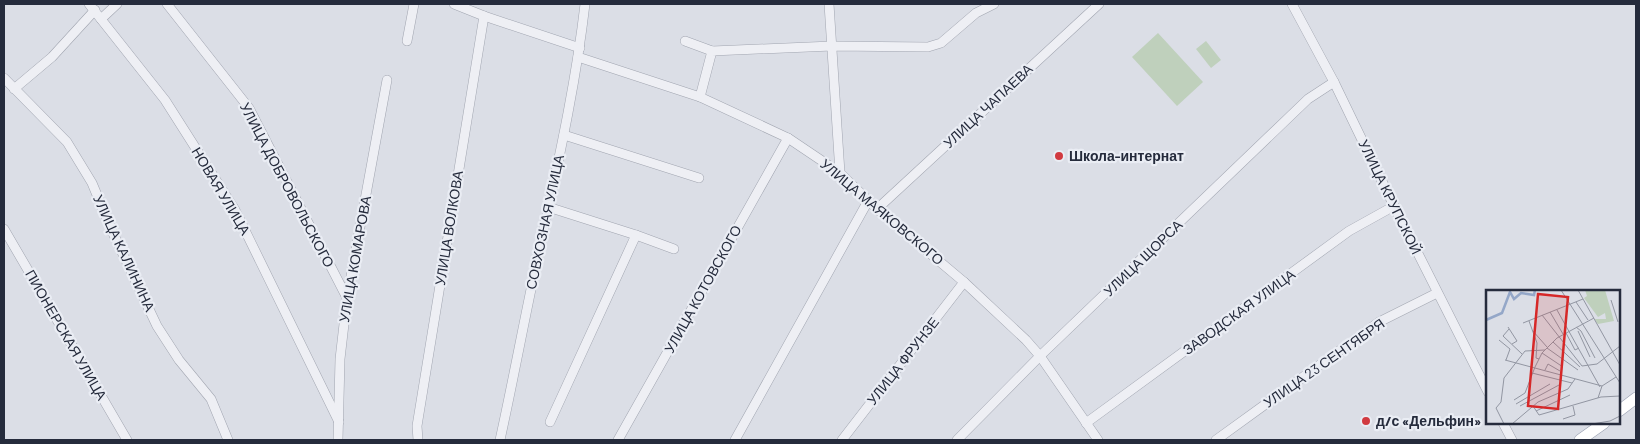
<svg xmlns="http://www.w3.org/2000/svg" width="1640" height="444" viewBox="0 0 1640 444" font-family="Barlow,sans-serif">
<rect width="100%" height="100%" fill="#dbdee6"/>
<g fill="#bfd0bc">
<path d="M1158,33L1203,82L1177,106L1132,57Z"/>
<path d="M1206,41L1221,60L1211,68L1196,49Z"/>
</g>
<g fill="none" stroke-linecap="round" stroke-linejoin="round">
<defs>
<g id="minor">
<path d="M89,4L165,100L235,210L339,422"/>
<path d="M167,4L249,108L347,298"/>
<path d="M454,4L484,16L580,48"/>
<path d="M829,4L840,173"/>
<path d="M1292,4L1334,82L1394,206L1488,392"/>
<path d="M101,19L117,4"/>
<path d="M407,41L414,4"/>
<path d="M685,41L712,51"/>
<path d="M578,57L700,97L788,138L840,173L877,209L964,282L1026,340L1040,356L1098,440"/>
<path d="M4,78L67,142L92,183L112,231L157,326L179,360L211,399L228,440"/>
<path d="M14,89L52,57L95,10"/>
<path d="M700,97L712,51L832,46L928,47L941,43L976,13L994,4"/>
<path d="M564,135L699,178"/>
<path d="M548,207L636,235L550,422"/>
<path d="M877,209L1099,4"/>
<path d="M4,229L127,440"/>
<path d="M636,235L674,249"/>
<path d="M1086,423L1349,231L1394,206"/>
<path d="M1503,423L1512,440"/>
<path d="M338,440L340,359L347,298L387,80"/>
<path d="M418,440L417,426L484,16"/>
<path d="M500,440C513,381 524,321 537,261C555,176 575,91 585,4"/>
<path d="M618,440L788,138"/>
<path d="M735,440L868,201"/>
<path d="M842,440L964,282"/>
<path d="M957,440L1040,356L1308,99L1334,82"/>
<path d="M1216,440L1379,322L1437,293"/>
</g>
<g id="major">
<path d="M1619,411L1636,398"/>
<path d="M1580,440L1604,423"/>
</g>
</defs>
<use href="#minor" stroke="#a1a5b0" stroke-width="10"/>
<use href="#major" stroke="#9aa1b2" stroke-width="12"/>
<use href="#minor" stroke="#eeeff4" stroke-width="9"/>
<use href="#major" stroke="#fff" stroke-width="11"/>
</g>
<g fill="#d13a40" stroke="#eaedf4" stroke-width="2">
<circle cx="1059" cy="156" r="5"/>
<circle cx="1366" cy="421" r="5"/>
</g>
<g text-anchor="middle" stroke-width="4.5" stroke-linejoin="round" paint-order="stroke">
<g font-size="14" fill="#252b3c" stroke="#eaedf4">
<text transform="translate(988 106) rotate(-43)" y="5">УЛИЦА ЧАПАЕВА</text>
<text transform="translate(287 185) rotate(62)" y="5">УЛИЦА ДОБРОВОЛЬСКОГО</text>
<text transform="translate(221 191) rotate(59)" y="5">НОВАЯ УЛИЦА</text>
<text transform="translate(1390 197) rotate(64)" y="5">УЛИЦА КРУПСКОЙ</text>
<text transform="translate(882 212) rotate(40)" y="5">УЛИЦА МАЯКОВСКОГО</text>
<text transform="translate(545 222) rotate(-78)" y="5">СОВХОЗНАЯ УЛИЦА</text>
<text transform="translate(449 228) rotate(-81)" y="5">УЛИЦА ВОЛКОВА</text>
<text transform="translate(124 253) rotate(65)" y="5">УЛИЦА КАЛИНИНА</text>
<text transform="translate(1143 258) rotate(-44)" y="5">УЛИЦА ЩОРСА</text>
<text transform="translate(355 259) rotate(-80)" y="5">УЛИЦА КОМАРОВА</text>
<text transform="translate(703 289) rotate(-61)" y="5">УЛИЦА КОТОВСКОГО</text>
<text transform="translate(1239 312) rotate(-36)" y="5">ЗАВОДСКАЯ УЛИЦА</text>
<text transform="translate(66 335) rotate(60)" y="5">ПИОНЕРСКАЯ УЛИЦА</text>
<text transform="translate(903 361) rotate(-52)" y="5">УЛИЦА ФРУНЗЕ</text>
<text transform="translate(1324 363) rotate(-35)" y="5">УЛИЦА 23 СЕНТЯБРЯ</text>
</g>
<g font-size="14" font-weight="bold" fill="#252b3c" stroke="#eaedf4" text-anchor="start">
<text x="1069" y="161">Школа-интернат</text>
<text x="1376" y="426">д/с «Дельфин»</text>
</g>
</g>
<g transform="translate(1486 290)">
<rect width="134" height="134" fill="#dbdee6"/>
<path d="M99,0H119L128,31L112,34L108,29H120L119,23L112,27L98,8L101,6Z" fill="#bfd0bc"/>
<path fill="none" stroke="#94a7c8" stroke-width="2.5" d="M0,30L16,23L24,2L28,9L35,3L48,5L49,0"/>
<path fill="none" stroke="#9296a2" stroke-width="1" d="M75,0L134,93M92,0L134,75M125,10L132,32M90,12L102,30M71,20L114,97M64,22L77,44M56,25L96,76M43,31L51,53L50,68L53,69M37,33L97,9M22,37L31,51L26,54M90,37L95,41L109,68M23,39L17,46L36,64M46,40L61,57M92,41L104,67M80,43L89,60L93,58M13,50L24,59L20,70M67,52L94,77M61,58L92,80M56,63L77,77M19,70L116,96M96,76L111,74L134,56M49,77L56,63L71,48L108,28M59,80L62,74L74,81M46,83L86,93M112,108L116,96L130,87M28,110L39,103L49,77M30,114L64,94M34,116L73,95M47,116L53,125L115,107L134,106M50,121L84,105M77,129L89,125L87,116M18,134L10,118L15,112L18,88L39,61L59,60M26,134L52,112L82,99L89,89M106,134L124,131L134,126"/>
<path fill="#d62828" fill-opacity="0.15" stroke="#d62828" stroke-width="2.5" d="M52,4L82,7L72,119L42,116Z"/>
<rect width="134" height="134" fill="none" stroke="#252b3c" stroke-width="2.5"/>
</g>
<rect width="1640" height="444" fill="none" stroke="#252b3c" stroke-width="10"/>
</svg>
